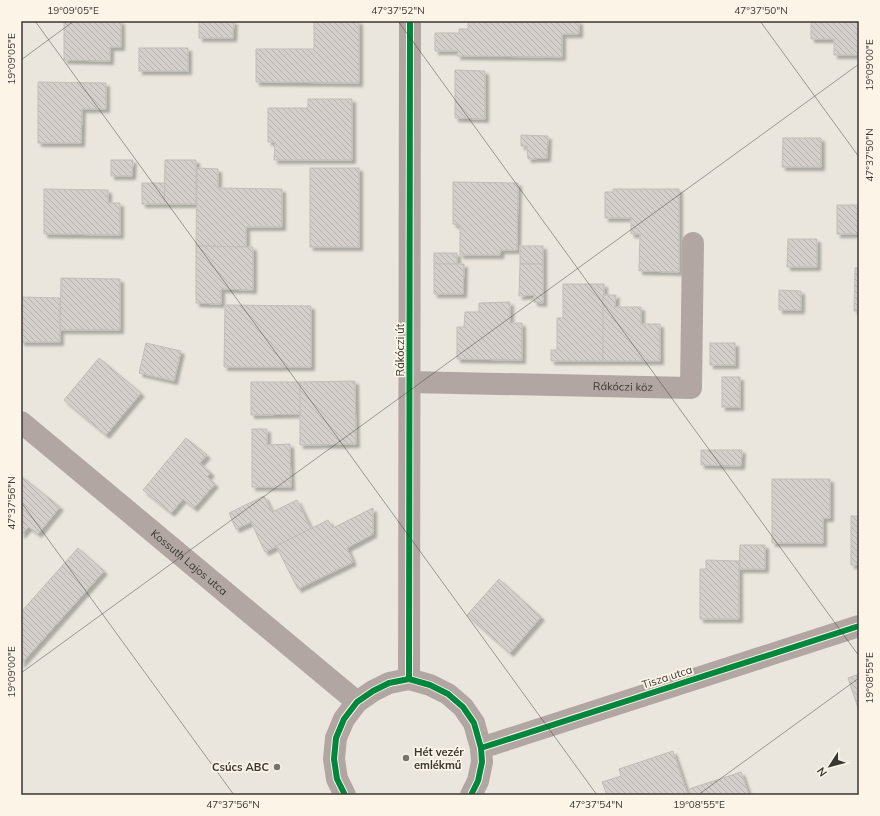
<svg xmlns="http://www.w3.org/2000/svg" width="880" height="816" viewBox="0 0 880 816" font-family="Mulish,sans-serif">
<defs>
<pattern id="building-back-hatch" width="6" height="6" patternUnits="userSpaceOnUse"><rect width="6" height="6" fill="#d4cfca"/><path d="M-1 5l2 2M0 0l6 6M5-1l2 2" fill="none" stroke="#b7b2ae"/></pattern>
<filter id="shadow"><feDropShadow dx="3.5" dy="3.5" stdDeviation="1" flood-color="#0004"/></filter>
</defs>
<rect width="100%" height="100%" fill="#eae6de"/>
<g fill="url(#building-back-hatch)" stroke="#c1bdb8" filter="url(#shadow)">
<path d="M64,21H121V47H110V61L64,60Z"/>
<path d="M199,21H234L233,38H199Z"/>
<path d="M314,21H359V83L256,82V49H314Z"/>
<path d="M468,21H579V34H562V57L457,56L458,51H435V33H459V29H468Z"/>
<path d="M811,21H859V55H834V39H811Z"/>
<rect x="139" y="48" width="49" height="23"/>
<path d="M455,70L485,71V119L455,118Z"/>
<path d="M38,82L106,83V109H82L81,143H38Z"/>
<path d="M308,99H352V160H274L275,142H268V108H308Z"/>
<path d="M521,135L548,136L547,158L528,159L527,146H521Z"/>
<path d="M783,138H821V167H782Z"/>
<path d="M111,160H133L132,176H111Z"/>
<path d="M165,160H196V204H164Z"/>
<path d="M197,168L218,169V188L282,189V227H246V247L196,246Z"/>
<rect x="310" y="168" width="49" height="79"/>
<path d="M453,182L518,183L517,250H501L500,255H460V225L453,224Z"/>
<path d="M142,183H165L164,204H142Z"/>
<path d="M44,189L108,190V203H120V235L44,234Z"/>
<path d="M613,189H679V272L639,271L640,234H631V218H605V192H613Z"/>
<rect x="837" y="205" width="22" height="29"/>
<path d="M788,239H817V267H787Z"/>
<path d="M196,246L253,247V290L221,289V304L196,303Z"/>
<rect x="520" y="246" width="23" height="18"/>
<rect x="434" y="253" width="23" height="11"/>
<path d="M434,264H464L463,294H434Z"/>
<path d="M520,264H543V303L534,302V295L519,296Z"/>
<path d="M855,268H859V311H854Z"/>
<path d="M61,278L120,279V330H60Z"/>
<path d="M563,284H604L603,361H551V350H557V318H563Z"/>
<path d="M779,290L801,291V310H779Z"/>
<path d="M603,295H616L615,307H641V324H660V361H603Z"/>
<path d="M21,297L60,298V342H21Z"/>
<path d="M510,302V323H522V360L457,359V327H464L465,312H479V303Z"/>
<path d="M225,305L311,306V367H224Z"/>
<path d="M146,343L181,351L174,381L139,373Z"/>
<rect x="710" y="343" width="25" height="22"/>
<path d="M99,358L141,393L106,435L64,400Z"/>
<rect x="722" y="377" width="18" height="30"/>
<path d="M355,381L356,444L300,445V382Z"/>
<path d="M251,382H300V414L251,415Z"/>
<path d="M252,429H267V445L290,444L291,487H252Z"/>
<path d="M186,438L207,455L200,463L211,473L207,477L215,484L194,508L183,499L171,513L143,490Z"/>
<path d="M701,450H742L741,466L701,465Z"/>
<path d="M21,476L60,507L38,534L21,521Z"/>
<path d="M772,479H830V518H823V543H772Z"/>
<path d="M264,496L272,512L297,500L311,529L265,552L251,522L236,529L229,513Z"/>
<path d="M373,508V534L347,548L353,562L298,589L276,546L328,520L333,528Z"/>
<rect x="851" y="516" width="8" height="49"/>
<path d="M21,521L29,527L21,535Z"/>
<path d="M740,545H765V569H739Z"/>
<path d="M78,548L104,571L21,664V612Z"/>
<path d="M706,560L739,561V619H700V569H706Z"/>
<path d="M499,579L541,617L510,653L467,615Z"/>
<path d="M859,674V711L848,678Z"/>
<path d="M673,751L688,795H607L602,782L621,776L619,769Z"/>
<path d="M741,772L749,795H691L689,789Z"/>
</g>
<g fill="none" stroke-linecap="round" stroke-linejoin="round">
<g stroke="#b2a6a2" stroke-width="22">
<path id="s1" d="M410,382L691,388L693,243"/>
<path id="s2" d="M21,422L357,702"/>
<path d="M409,679L410,21"/>
<path d="M481,748L859,626"/>
<path d="M345,795L337,779L334,759L336,738L344,719L357,702L373,691L389,683L409,679L430,685L448,694L463,707L474,723L481,748L482,762L478,781L471,795"/>
</g>
<defs>
<g id="cycleway">
<path d="M409,679L410,21"/>
<path d="M481,748L859,626"/>
<path d="M345,795L337,779L334,759L336,738L344,719L357,702L373,691L389,683L409,679L430,685L448,694L463,707L474,723L481,748L482,762L478,781L471,795"/>
</g>
</defs>
<use href="#cycleway" stroke="#fbf4e7" stroke-width="8"/>
<use href="#cycleway" stroke="#00873e" stroke-width="6"/>
</g>
<path fill="none" stroke="#393732" stroke-width="1" stroke-opacity="0.45" d="M35,21L597,795M398,21L859,656M760,21L859,157M21,60L74,21M21,502L234,795M21,673L859,64M698,795L859,678"/>
<g fill="#77746e" stroke="#fbf4e7" stroke-width="1.5">
<circle cx="406" cy="758" r="4"/>
<circle cx="277" cy="767" r="4"/>
</g>
<g text-anchor="middle" stroke-width="3.5" stroke-linejoin="round" paint-order="stroke">
<g font-size="11" fill="#393732" stroke="#fbf4e7">
<text transform="translate(400 350) rotate(-90)" y="4">Rákóczi út</text>
<text dy="4" stroke="none"><textPath href="#s1" startOffset="213">Rákóczi köz</textPath></text>
<text dy="4" stroke="none"><textPath href="#s2" startOffset="219">Kossuth Lajos utca</textPath></text>
<text transform="translate(667 677) rotate(-18)" y="4">Tisza utca</text>
</g>
<g font-size="11" font-weight="bold" fill="#393732" stroke="#fbf4e7" text-anchor="start">
<text x="414" y="756">Hét vezér<tspan x="414" dy="13">emlékmű</tspan></text>
<text x="269" y="771" text-anchor="end">Csúcs ABC</text>
</g>
</g>
<rect width="880" height="816" fill="none" stroke="#fbf4e7" stroke-width="44"/>
<g transform="translate(830 766) rotate(234)" stroke="#fbf4e7" stroke-width="3" paint-order="stroke">
<path d="M0-3L7 15L0 10L-7 15Z" fill="#393732"/>
<text y="-6" font-size="11" font-weight="bold" text-anchor="middle" fill="#393732">N</text>
</g>
<rect x="22" y="22" width="836" height="772" fill="none" stroke="#393732" stroke-width="1.5"/>
<g font-size="10" text-anchor="middle" fill="#393732">
<text x="73" y="14">19°09'05"E</text>
<text x="398" y="14">47°37'52"N</text>
<text x="761" y="14">47°37'50"N</text>
<text transform="translate(11 59) rotate(-90)" y="4">19°09'05"E</text>
<text transform="translate(869 65) rotate(-90)" y="4">19°09'00"E</text>
<text transform="translate(869 155) rotate(-90)" y="4">47°37'50"N</text>
<text transform="translate(11 503) rotate(-90)" y="4">47°37'56"N</text>
<text transform="translate(11 672) rotate(-90)" y="4">19°09'00"E</text>
<text transform="translate(869 678) rotate(-90)" y="4">19°08'55"E</text>
<text x="233" y="808">47°37'56"N</text>
<text x="596" y="808">47°37'54"N</text>
<text x="699" y="808">19°08'55"E</text>
</g>
</svg>
